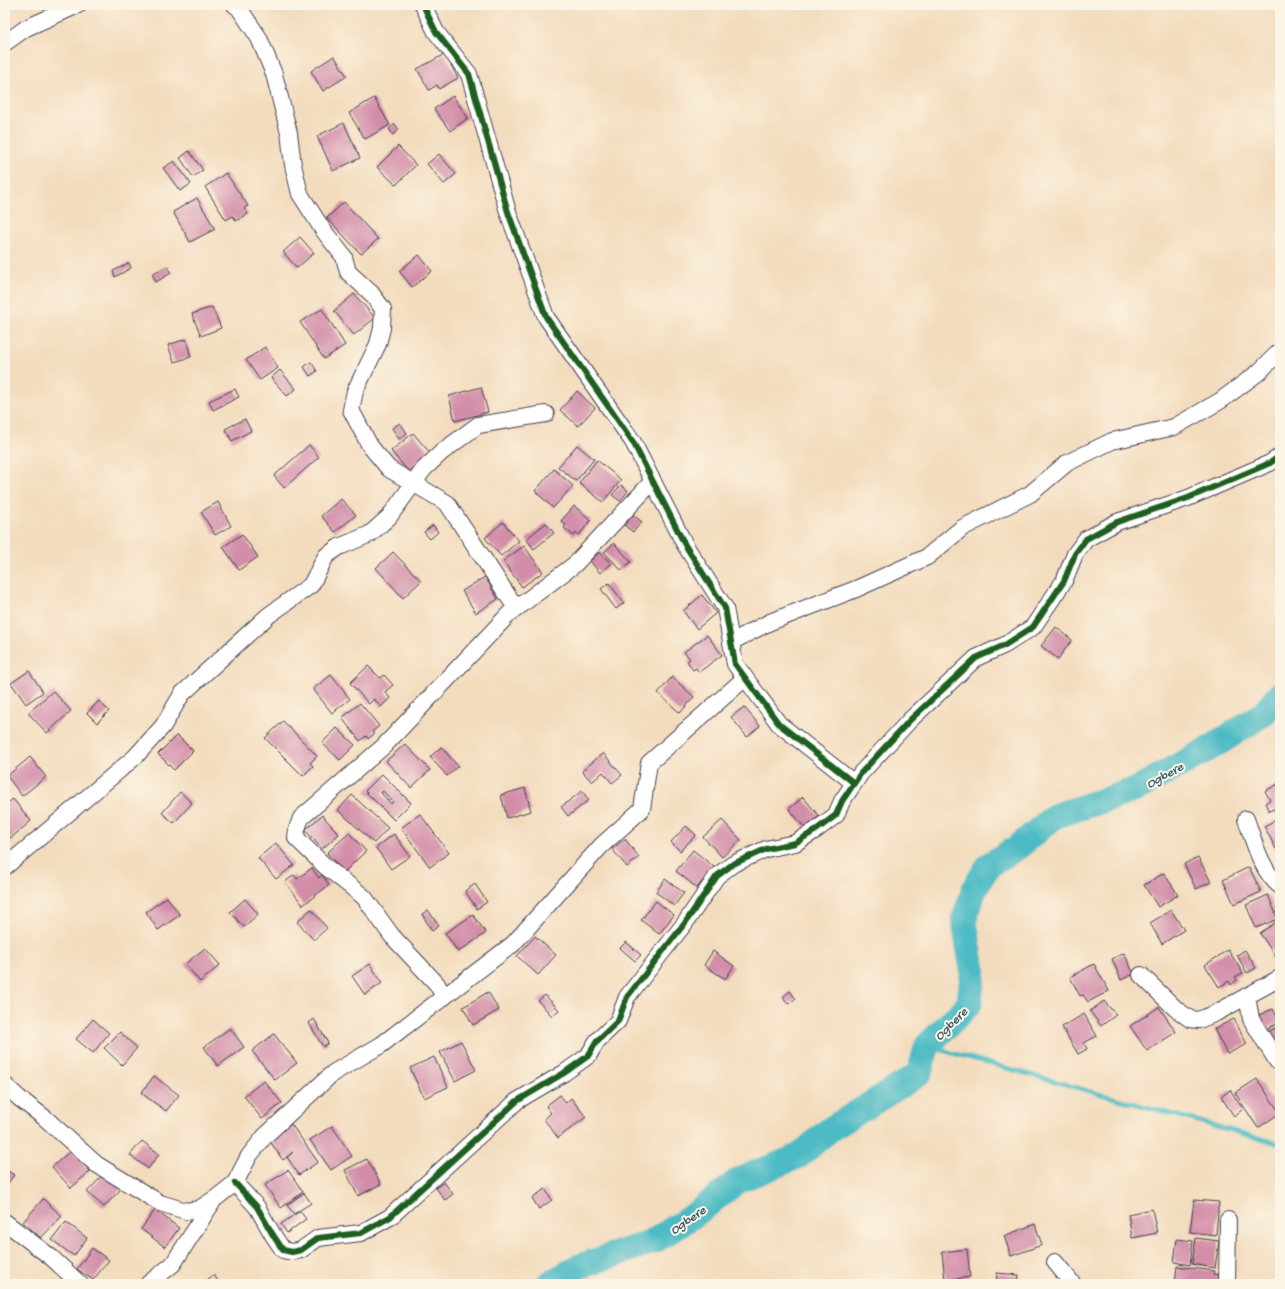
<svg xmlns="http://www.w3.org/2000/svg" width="1285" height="1289" viewBox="0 0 1285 1289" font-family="'Gochi Hand',sans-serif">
<rect width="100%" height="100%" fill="#fcf5e5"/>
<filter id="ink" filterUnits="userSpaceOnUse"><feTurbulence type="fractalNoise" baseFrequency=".025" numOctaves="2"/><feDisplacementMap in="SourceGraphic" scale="8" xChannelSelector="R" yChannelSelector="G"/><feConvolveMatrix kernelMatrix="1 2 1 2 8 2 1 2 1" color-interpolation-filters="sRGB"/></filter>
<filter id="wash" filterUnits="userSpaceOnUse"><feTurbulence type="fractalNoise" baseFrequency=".012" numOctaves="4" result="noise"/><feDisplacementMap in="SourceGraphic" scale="16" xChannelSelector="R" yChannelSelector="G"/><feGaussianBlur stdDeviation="0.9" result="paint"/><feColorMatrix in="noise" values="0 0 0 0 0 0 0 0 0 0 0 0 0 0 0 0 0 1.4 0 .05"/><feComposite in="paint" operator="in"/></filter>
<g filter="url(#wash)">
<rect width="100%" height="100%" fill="#f3dcbd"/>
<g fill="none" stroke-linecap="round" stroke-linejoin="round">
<path stroke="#4dbbc5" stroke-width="4.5" d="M927,1046L1280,1144"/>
<path stroke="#4dbbc5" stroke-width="26" d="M549,1284L578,1267L654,1241L693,1216L739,1180L799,1156L829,1130L919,1074L927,1046L969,1004L973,972L964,920L975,887L989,865L1018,847L1055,816L1135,790L1214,746L1263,714L1280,694"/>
</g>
<g id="blocks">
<g fill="#d28da9" fill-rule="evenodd">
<path d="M445,54L458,78L439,89L437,85L429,90L417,69Z"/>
<path d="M334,56L347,76L323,91L311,71Z"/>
<path d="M453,96L468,118L450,131L434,109Z"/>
<path d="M374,98L390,125L365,139L349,113Z"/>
<path d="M344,123L360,158L333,171L317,136Z"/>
<path d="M395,124L399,130L393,135L389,129Z"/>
<path d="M398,146L416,165L396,185L377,167Z"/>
<path d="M189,151L203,170L193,177L180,158Z"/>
<path d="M439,154L456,174L444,184L427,164Z"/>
<path d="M174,161L191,184L180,191L163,168Z"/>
<path d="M226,173L248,206L244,208L248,214L236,221L233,216L226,220L205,187Z"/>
<path d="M197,198L215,229L190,242L173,212Z"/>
<path d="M344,202L378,239L361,254L327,218Z"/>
<path d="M300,237L314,253L297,268L283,252Z"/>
<path d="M419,255L432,271L412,287L399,271Z"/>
<path d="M129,263L131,268L115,277L113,271Z"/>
<path d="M167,266L171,273L156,282L152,274Z"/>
<path d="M354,294L375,318L354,335L334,311Z"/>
<path d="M212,307L221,328L201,336L192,314Z"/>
<path d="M322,309L345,345L324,359L300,322Z"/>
<path d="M186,339L191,357L174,362L168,345Z"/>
<path d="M265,347L278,368L260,380L246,360Z"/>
<path d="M311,362L317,371L310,376L304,367Z"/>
<path d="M280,370L296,389L287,396L271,378Z"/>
<path d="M481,387L488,412L455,421L449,396Z"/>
<path d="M235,389L239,397L213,410L209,401Z"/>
<path d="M577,391L595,408L578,426L560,410Z"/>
<path d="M245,419L251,431L232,441L225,429Z"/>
<path d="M400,423L407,433L399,439L392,428Z"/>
<path d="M413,433L431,454L409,472L391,451Z"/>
<path d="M309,445L319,457L284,488L274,476Z"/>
<path d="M577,445L594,459L576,481L558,467Z"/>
<path d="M597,460L621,480L603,502L579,483Z"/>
<path d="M554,469L573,486L553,508L535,491Z"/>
<path d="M621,485L628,491L620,501L612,495Z"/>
<path d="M341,499L356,515L335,532L321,516Z"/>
<path d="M218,502L231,526L215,535L201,512Z"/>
<path d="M574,506L591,520L579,535L576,533L574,536L564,528L566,525L561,521Z"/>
<path d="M633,515L642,522L633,532L624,525Z"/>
<path d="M503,522L519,541L501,556L485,538Z"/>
<path d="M546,523L554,533L534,549L526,539Z"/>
<path d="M433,525L438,532L430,539L424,532Z"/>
<path d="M242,534L258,557L239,570L223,547Z"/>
<path d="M614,543L631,562L621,570L604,552Z"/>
<path d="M524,546L543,572L522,587L503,561Z"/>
<path d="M393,552L421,581L403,598L376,568Z"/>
<path d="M600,552L611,564L600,573L590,561Z"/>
<path d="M485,577L498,599L476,613L462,591Z"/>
<path d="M609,583L624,603L616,609L601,589Z"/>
<path d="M702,595L716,613L697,629L683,611Z"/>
<path d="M1056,627L1072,640L1058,659L1041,646Z"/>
<path d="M707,635L722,655L699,672L696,668L693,670L687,661L690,659L684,652Z"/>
<path d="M368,666L380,678L384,675L393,685L385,692L390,698L381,707L374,699L369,704L350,683Z"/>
<path d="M29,671L43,692L26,704L11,683Z"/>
<path d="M331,675L350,699L332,713L313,689Z"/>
<path d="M672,677L694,697L680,713L658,693Z"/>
<path d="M53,691L71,711L47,733L28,713Z"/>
<path d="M99,701L109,711L97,723L87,713Z"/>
<path d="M360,703L379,726L372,732L374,734L368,739L366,736L360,741L342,718Z"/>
<path d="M744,707L760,726L747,737L731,717Z"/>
<path d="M283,721L317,756L310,763L313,766L303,776L265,738Z"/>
<path d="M337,728L355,745L340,760L322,743Z"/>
<path d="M177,735L193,751L174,770L158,754Z"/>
<path d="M405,744L430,770L411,788L386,761Z"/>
<path d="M441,747L458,766L447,776L430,757Z"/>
<path d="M603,753L622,775L612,783L603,772L592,782L582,771Z"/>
<path d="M30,757L46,777L22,796L7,776Z"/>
<path d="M382,774L411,803L394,820L365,791ZM383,791L393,802L391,804L381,793Z"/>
<path d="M1280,783V814L1277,815L1274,809L1269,811L1265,803L1270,800L1265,791Z"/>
<path d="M525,788L531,811L507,818L501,795Z"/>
<path d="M582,791L589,800L568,816L561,807Z"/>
<path d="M180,792L192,803L174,823L162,813Z"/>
<path d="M352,795L388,828L374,843L338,810Z"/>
<path d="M803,797L819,816L805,828L789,809Z"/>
<path d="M13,799L31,821L11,838L5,831V805Z"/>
<path d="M420,814L449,853L430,867L401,828Z"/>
<path d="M322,815L339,834L322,849L305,830Z"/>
<path d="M1280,818V847L1276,849L1264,826Z"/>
<path d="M722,820L741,840L722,857L703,837Z"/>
<path d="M686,826L696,835L680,851L671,842Z"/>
<path d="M349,833L366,851L344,872L327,853Z"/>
<path d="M394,834L410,856L391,869L376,848Z"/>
<path d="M625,839L639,857L627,867L612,849Z"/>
<path d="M276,843L294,865L276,879L258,858Z"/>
<path d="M693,850L714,867L697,888L676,871Z"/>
<path d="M1198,857L1211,882L1196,889L1184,864Z"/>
<path d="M1249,867L1261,892L1234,904L1223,880Z"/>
<path d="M312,868L319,878L322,875L329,885L303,905L285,882L294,875L297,879Z"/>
<path d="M1164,873L1178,895L1158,907L1144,885Z"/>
<path d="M665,879L684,893L674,906L656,892Z"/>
<path d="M475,884L487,902L477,909L465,891Z"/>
<path d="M1268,895L1278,919L1256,928L1246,905Z"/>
<path d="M167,897L180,915L158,930L146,912Z"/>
<path d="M245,899L258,914L244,927L230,912Z"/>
<path d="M656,901L674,915L659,934L641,920Z"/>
<path d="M311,909L327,928L314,940L297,922Z"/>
<path d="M428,910L439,926L432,931L422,914Z"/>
<path d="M1171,910L1184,930L1162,944L1150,923Z"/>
<path d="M473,915L486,933L458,952L445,933Z"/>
<path d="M1278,921L1280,924V957L1277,959L1260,933Z"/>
<path d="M535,936L556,955L538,975L517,956Z"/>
<path d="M626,942L641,955L635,961L620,948Z"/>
<path d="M205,948L220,965L200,982L185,964Z"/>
<path d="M1228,950L1243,973L1235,977L1237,980L1231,985L1229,981L1219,987L1205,965Z"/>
<path d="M1245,950L1256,968L1247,973L1237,955Z"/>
<path d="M713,951L734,966L725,979L704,965Z"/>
<path d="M1124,953L1134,974L1121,980L1112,959Z"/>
<path d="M370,964L382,983L365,995L352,976Z"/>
<path d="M1094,964L1109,991L1088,1002L1083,995L1080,996L1070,977Z"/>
<path d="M790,991L796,999L788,1004L783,997Z"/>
<path d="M488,992L499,1010L473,1025L463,1007Z"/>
<path d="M545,995L559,1010L552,1016L538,1001Z"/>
<path d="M1104,1001L1116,1015L1101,1026L1090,1011Z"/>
<path d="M1159,1007L1176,1032L1147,1051L1130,1026Z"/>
<path d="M1273,1009L1280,1023L1260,1031L1254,1017Z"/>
<path d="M1084,1014L1097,1036L1084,1043L1087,1049L1078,1054L1062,1027Z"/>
<path d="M93,1019L109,1033L93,1053L76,1039Z"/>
<path d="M314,1019L328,1043L323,1047L309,1023Z"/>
<path d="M1234,1019L1247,1044L1227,1054L1214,1029Z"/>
<path d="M1280,1026V1051L1267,1032Z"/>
<path d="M230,1028L244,1047L218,1066L204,1047Z"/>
<path d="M120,1032L137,1048L122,1065L104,1048Z"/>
<path d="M274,1034L297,1063L275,1080L252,1051Z"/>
<path d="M461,1041L476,1070L455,1081L440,1052Z"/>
<path d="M434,1057L448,1087L424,1098L410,1068Z"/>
<path d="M154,1076L179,1095L166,1111L141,1093Z"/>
<path d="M1257,1079L1280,1113L1258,1128L1235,1093Z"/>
<path d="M264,1081L282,1103L262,1119L244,1096Z"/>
<path d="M1230,1090L1243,1109L1234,1116L1221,1097Z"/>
<path d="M560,1095L566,1103L571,1098L586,1117L558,1138L544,1119L551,1113L546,1106Z"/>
<path d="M291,1124L318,1162L299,1175L287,1157L293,1152L283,1160L269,1140Z"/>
<path d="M332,1126L352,1156L331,1170L310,1140Z"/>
<path d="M142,1141L159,1154L148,1169L130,1155Z"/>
<path d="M71,1150L90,1171L71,1188L52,1167Z"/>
<path d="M367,1159L381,1184L358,1196L345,1170Z"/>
<path d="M5,1169L14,1175L5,1187Z"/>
<path d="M288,1170L303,1192L281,1208L265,1185Z"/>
<path d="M104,1174L121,1189L104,1207L87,1192Z"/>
<path d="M444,1182L453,1194L445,1200L436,1188Z"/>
<path d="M545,1189L552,1200L539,1209L532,1198Z"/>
<path d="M304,1193L311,1203L294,1214L287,1205Z"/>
<path d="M43,1199L62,1216L41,1238L23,1222Z"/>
<path d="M1194,1200L1219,1202L1216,1235L1190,1232Z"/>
<path d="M1152,1209L1157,1233L1132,1238L1128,1214Z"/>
<path d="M155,1210L179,1228L165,1247L141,1229Z"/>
<path d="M300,1211L306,1219L287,1233L281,1224Z"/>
<path d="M66,1222L87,1238L74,1256L52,1240Z"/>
<path d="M1035,1224L1042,1245L1011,1256L1004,1236Z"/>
<path d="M1196,1238L1219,1241L1215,1268L1192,1264Z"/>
<path d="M1177,1239L1193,1241L1190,1265L1174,1262Z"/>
<path d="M92,1248L109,1260L93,1280L77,1269Z"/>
<path d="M967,1249L970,1277L945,1280L942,1252Z"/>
<path d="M1177,1266L1214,1271L1213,1274L1219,1275L1218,1284H1175Z"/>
<path d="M997,1273L1019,1275L1018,1284H996Z"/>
<path d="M214,1275L220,1284H201Z"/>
</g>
</g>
</g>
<g filter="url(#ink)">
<use href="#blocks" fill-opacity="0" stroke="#413e4e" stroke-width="1"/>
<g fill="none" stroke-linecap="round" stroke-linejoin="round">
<defs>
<g id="minor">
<path d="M235,5L239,8L259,38L274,74L289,133L293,165L300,194L323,230L344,257L348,272L371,293L383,309L382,328L378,344L355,391L351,410L370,446L389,469L447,503L516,608"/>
<path d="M423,5L436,32L469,74L508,212L546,317L633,442L685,545L725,608L735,664L779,724L854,783"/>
<path d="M5,43L26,28L78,5"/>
<path d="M731,642L770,622L856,589L927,557L962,528L1030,494L1067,463L1112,441L1174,427L1220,401L1259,372L1280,351"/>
<path d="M1246,819C1254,841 1261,871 1280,886"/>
<path d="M5,867L135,757L163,726L182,694L269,615L311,585L326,556L339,547L370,534L389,517L424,469L442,452L478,425L546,414"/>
<path d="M1141,975L1176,1009L1190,1019L1199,1020L1216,1013L1280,978"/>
<path d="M1247,996L1251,1019L1277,1061"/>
<path d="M444,997L437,984L392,936L364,897L326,867L296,838L297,829L301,818L384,746L509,614L574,565L653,481"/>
<path d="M5,1085L19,1098L45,1118L96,1164L160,1203L186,1211L199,1209L216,1198L235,1183L249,1156L265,1136L333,1073L381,1045L513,944L601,846L642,809L649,763L745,678"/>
<path d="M235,1183L257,1207L273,1235L283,1250L292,1252L301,1250L318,1238L361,1233L390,1217L517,1101L564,1073L588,1056L597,1041L618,1021L627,997L685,923L717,876L733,864L766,849L795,843L816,830L836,815L842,801L861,773L910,720L976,658L1005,645L1033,627L1064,581L1075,554L1086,539L1117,522L1188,498L1270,463L1280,456"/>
<path d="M5,1222L52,1258L80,1284"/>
<path d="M1055,1262L1073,1284"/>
<path d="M148,1284L173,1264L212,1203"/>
<path d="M1227,1284L1228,1220"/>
</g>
</defs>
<use href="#minor" stroke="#413e4e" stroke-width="18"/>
<use href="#minor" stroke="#fff" stroke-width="16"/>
<defs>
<g id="cycleway">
<path d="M423,5L436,32L469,74L508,212L546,317L633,442L685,545L725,608L735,664L779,724L854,783"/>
<path d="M235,1183L257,1207L273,1235L283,1250L292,1252L301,1250L318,1238L361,1233L390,1217L517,1101L564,1073L588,1056L597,1041L618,1021L627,997L685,923L717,876L733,864L766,849L795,843L816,830L836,815L842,801L861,773L910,720L976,658L1005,645L1033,627L1064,581L1075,554L1086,539L1117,522L1188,498L1270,463L1280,456"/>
</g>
</defs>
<use href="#cycleway" stroke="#fcf5e5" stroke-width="8"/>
<use href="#cycleway" stroke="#1b5e20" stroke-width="6"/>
</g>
</g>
<g text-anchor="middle" stroke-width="4" stroke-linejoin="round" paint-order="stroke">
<g font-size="13" font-style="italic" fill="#31586b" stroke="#fcf5e5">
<text transform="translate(1164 774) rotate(-29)" y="5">Ogbere</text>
<text transform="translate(950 1023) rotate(-45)" y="5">Ogbere</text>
<text transform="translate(687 1219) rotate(-35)" y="5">Ogbere</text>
</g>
</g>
<rect width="1285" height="1289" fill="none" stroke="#fcf5e5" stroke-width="20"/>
</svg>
